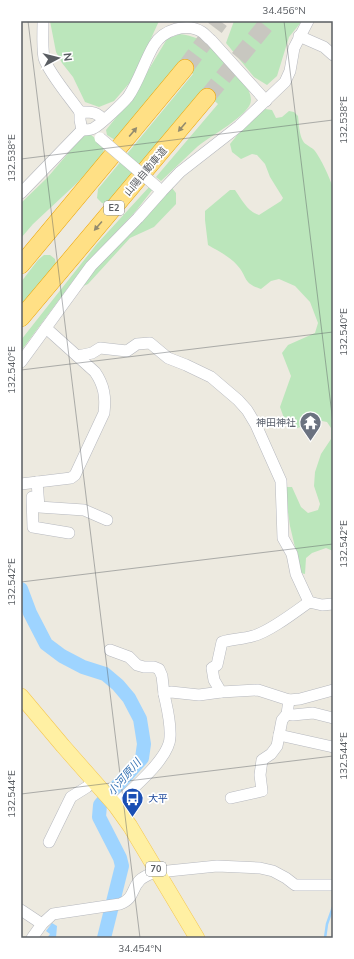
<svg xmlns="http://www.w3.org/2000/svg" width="354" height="959" viewBox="0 0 354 959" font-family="Mulish,'Noto Sans JP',sans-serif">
<rect width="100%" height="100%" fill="#edeae0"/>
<g fill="#bbe6bb">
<path d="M50,21H159L132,80L114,101L99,107L85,102L73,77L62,63L56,52Z"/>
<path d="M234,21H302L289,37L277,76L267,85L254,77L226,43Z"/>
<path d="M180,34C207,38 212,48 229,67C237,76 251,87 251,100C251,115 208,137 197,147C185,158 173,170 161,181L156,177L218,104L207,94L108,204L102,203L97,198L98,189L193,74L182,63L115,140L107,135L106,130L131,99L167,39Z"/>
<path d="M265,109L272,110L276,118L282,117L289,111L294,112L298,116C299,124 299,134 303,141C305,145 312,147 315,151C321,159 330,178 333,188V484L332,488L333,551L326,548L312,553L306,558L305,574L301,573L290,526L286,498L287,487H292L301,507L308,513L318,510L320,504L314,486L315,472L321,454L331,439V428L327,422L322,421L297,428L285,421L280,407L291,376L282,353L288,345L315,333L318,323L310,302L295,286L279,279L271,281L261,289C242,283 248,277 237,265C229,256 218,251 208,245L205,220V211L230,190H235C242,200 248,212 259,215L281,201L283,198L270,177L265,164L257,155L252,154L241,159L232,152L230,144L238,134Z"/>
<path d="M90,134L103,145L104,154L77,183L33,224L21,238V203L47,178L82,137Z"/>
<path d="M150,186L153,189L135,212L84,266L21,351V340L96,245Z"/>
<path d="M172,188L176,193V204L154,227L130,238L88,284L77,289L158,201Z"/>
<path d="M44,255H50L55,259L56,264L21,309V282L38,260Z"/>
</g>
<path fill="#9ed4ff" d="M52,923L57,926L56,938H47L50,934L46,931Z"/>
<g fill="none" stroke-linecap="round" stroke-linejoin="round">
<path stroke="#9ed4ff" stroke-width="2.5" d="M325,938L327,924L333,907"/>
<path stroke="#9ed4ff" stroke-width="14" d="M21,589L30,613L46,644L62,656L83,667L105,674L118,685L129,698L140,719L144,744L142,758L100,805L99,817L120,858L122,866L104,938"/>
<g stroke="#c8c7c0" stroke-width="17" stroke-dasharray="17 8" stroke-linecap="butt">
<path d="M185,68L220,21"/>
<path d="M207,97L269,21"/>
</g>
<defs>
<g id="minor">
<path d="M43,21C43,33 42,46 44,58C48,72 71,99 80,112"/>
<path d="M299,36L324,47L333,55"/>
<path d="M104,120C96,111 91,112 80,112V120L82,130C86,130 91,130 94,128C101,124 123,103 128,97C139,81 144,62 154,45C163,30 187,22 202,32C205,34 208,38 211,40L266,101"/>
<path d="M21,193L82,130"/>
<path d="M78,356L92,353L100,348L127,351L137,344L150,343L168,358L186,365L211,377L238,400L247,410L256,425L281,481L283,538L292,554L296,574L309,602"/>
<path d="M21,362L91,266L138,218L162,191L180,172L239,126L285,82L290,71L294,48L308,21"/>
<path d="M37,482L39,507L84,510L107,520"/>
<path d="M21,484L71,478L75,475L104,413C106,397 104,385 95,372L46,328"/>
<path d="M32,497L33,527L69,533"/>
<path d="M110,650L129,657L137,665L144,667H154L159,669L162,676L164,694"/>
<path d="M221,692L214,680L212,668L217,665L222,642C232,639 243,639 253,636C269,632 295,612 309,602L322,605L333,604"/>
<path d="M287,714L293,715L313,713L333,718"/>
<path d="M279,735L333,747"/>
<path d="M231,798L262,791L260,775L262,760L271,754L277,746L282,720L287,714L289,700"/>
<path d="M115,805C131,790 170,758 170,737C171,722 167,708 164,694L171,692L199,695L221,692L258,690L289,700L300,699L333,690"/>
<path d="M49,842L71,797L87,787L93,780"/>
<path d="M159,875L168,871L217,866L260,868L273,871L286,878L295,885H333"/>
<path d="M21,910L42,924"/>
<path d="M32,938L42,924L53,914L120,904C135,898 131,889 140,880C144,876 151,874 157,871"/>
</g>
<path id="major" d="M21,696L63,746L115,805L130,826L197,938"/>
<g id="highway">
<path d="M21,265L185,68"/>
<path d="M21,318L207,97"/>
</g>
</defs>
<use href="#minor" stroke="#b6b8be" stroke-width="12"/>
<use href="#major" stroke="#f7c84f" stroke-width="16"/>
<use href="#highway" stroke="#eda400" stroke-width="18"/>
<use href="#minor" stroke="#fff" stroke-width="11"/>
<use href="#major" stroke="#fff0a3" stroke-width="15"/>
<use href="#highway" stroke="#ffe085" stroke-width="17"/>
<defs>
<path id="minor-bridge" d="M100,138L157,187"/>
</defs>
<use href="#minor-bridge" stroke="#b6b8be" stroke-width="12" stroke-linecap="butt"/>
<use href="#minor-bridge" stroke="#fff" stroke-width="11"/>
</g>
<defs><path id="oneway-solid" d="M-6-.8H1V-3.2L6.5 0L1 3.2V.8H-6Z"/></defs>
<g fill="#938b6e">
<use href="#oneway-solid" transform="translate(182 127) rotate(130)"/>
<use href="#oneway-solid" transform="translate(133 132) rotate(-50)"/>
<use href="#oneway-solid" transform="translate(98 226) rotate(131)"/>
</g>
<path fill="none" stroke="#595d62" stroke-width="1" stroke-opacity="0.45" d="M28,21L140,938M284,21L333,423M21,159L333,120M21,370L333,332M21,582L333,544M21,794L333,756"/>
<defs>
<symbol id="temple-pin" viewBox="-11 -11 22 30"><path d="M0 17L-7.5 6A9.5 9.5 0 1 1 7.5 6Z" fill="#6b7280" stroke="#fff"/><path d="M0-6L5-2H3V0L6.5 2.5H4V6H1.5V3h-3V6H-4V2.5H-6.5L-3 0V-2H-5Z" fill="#fff"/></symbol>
<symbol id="bus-pin" viewBox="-11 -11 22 30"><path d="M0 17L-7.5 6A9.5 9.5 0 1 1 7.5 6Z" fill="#1a4fb4" stroke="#fff"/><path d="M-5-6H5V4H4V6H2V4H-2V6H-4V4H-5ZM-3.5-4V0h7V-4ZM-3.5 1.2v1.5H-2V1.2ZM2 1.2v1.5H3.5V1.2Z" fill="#fff"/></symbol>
</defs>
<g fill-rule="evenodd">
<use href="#temple-pin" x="298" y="410" width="25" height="34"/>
<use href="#bus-pin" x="120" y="786" width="25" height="34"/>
</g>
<g text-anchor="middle" stroke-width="3.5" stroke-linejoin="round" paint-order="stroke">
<g fill="#fff" stroke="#8b8e91" stroke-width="1">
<rect x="104" y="201" width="20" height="14" rx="3"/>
<rect x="146" y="862" width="20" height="14" rx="3"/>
</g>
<g font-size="9" font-weight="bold" fill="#595d62">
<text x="114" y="211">E2</text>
<text x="156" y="872">70</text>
</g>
<g font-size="10" fill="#595d62" stroke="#fff">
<text transform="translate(145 171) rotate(-50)" y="4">山陽自動車道</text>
</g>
<g font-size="10" fill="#5b616d" stroke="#fff" text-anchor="end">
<text x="296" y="426">神田神社</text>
</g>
<g font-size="10" fill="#164399" stroke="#fff" text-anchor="start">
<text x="148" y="802">大平</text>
</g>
<g font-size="11" font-style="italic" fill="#3874b5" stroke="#fff">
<text transform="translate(124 777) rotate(-49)" y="4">小河原川</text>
</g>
</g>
<rect width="354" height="959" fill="none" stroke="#ffffff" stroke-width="44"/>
<g transform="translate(58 58) rotate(83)" stroke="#ffffff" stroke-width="3" paint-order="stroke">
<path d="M0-3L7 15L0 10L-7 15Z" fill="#595d62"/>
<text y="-6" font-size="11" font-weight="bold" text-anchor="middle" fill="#595d62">N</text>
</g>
<rect x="22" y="22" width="310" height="915" fill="none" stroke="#595d62" stroke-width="1.5"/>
<g font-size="10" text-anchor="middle" fill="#595d62">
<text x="284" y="14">34.456°N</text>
<text transform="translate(343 120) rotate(-90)" y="4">132.538°E</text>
<text transform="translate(11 158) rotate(-90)" y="4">132.538°E</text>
<text transform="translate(343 332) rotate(-90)" y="4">132.540°E</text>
<text transform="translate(11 370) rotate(-90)" y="4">132.540°E</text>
<text transform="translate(343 544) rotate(-90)" y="4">132.542°E</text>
<text transform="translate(11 582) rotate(-90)" y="4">132.542°E</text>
<text transform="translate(343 756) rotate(-90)" y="4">132.544°E</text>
<text transform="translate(11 794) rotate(-90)" y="4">132.544°E</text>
<text x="140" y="952">34.454°N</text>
</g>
</svg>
